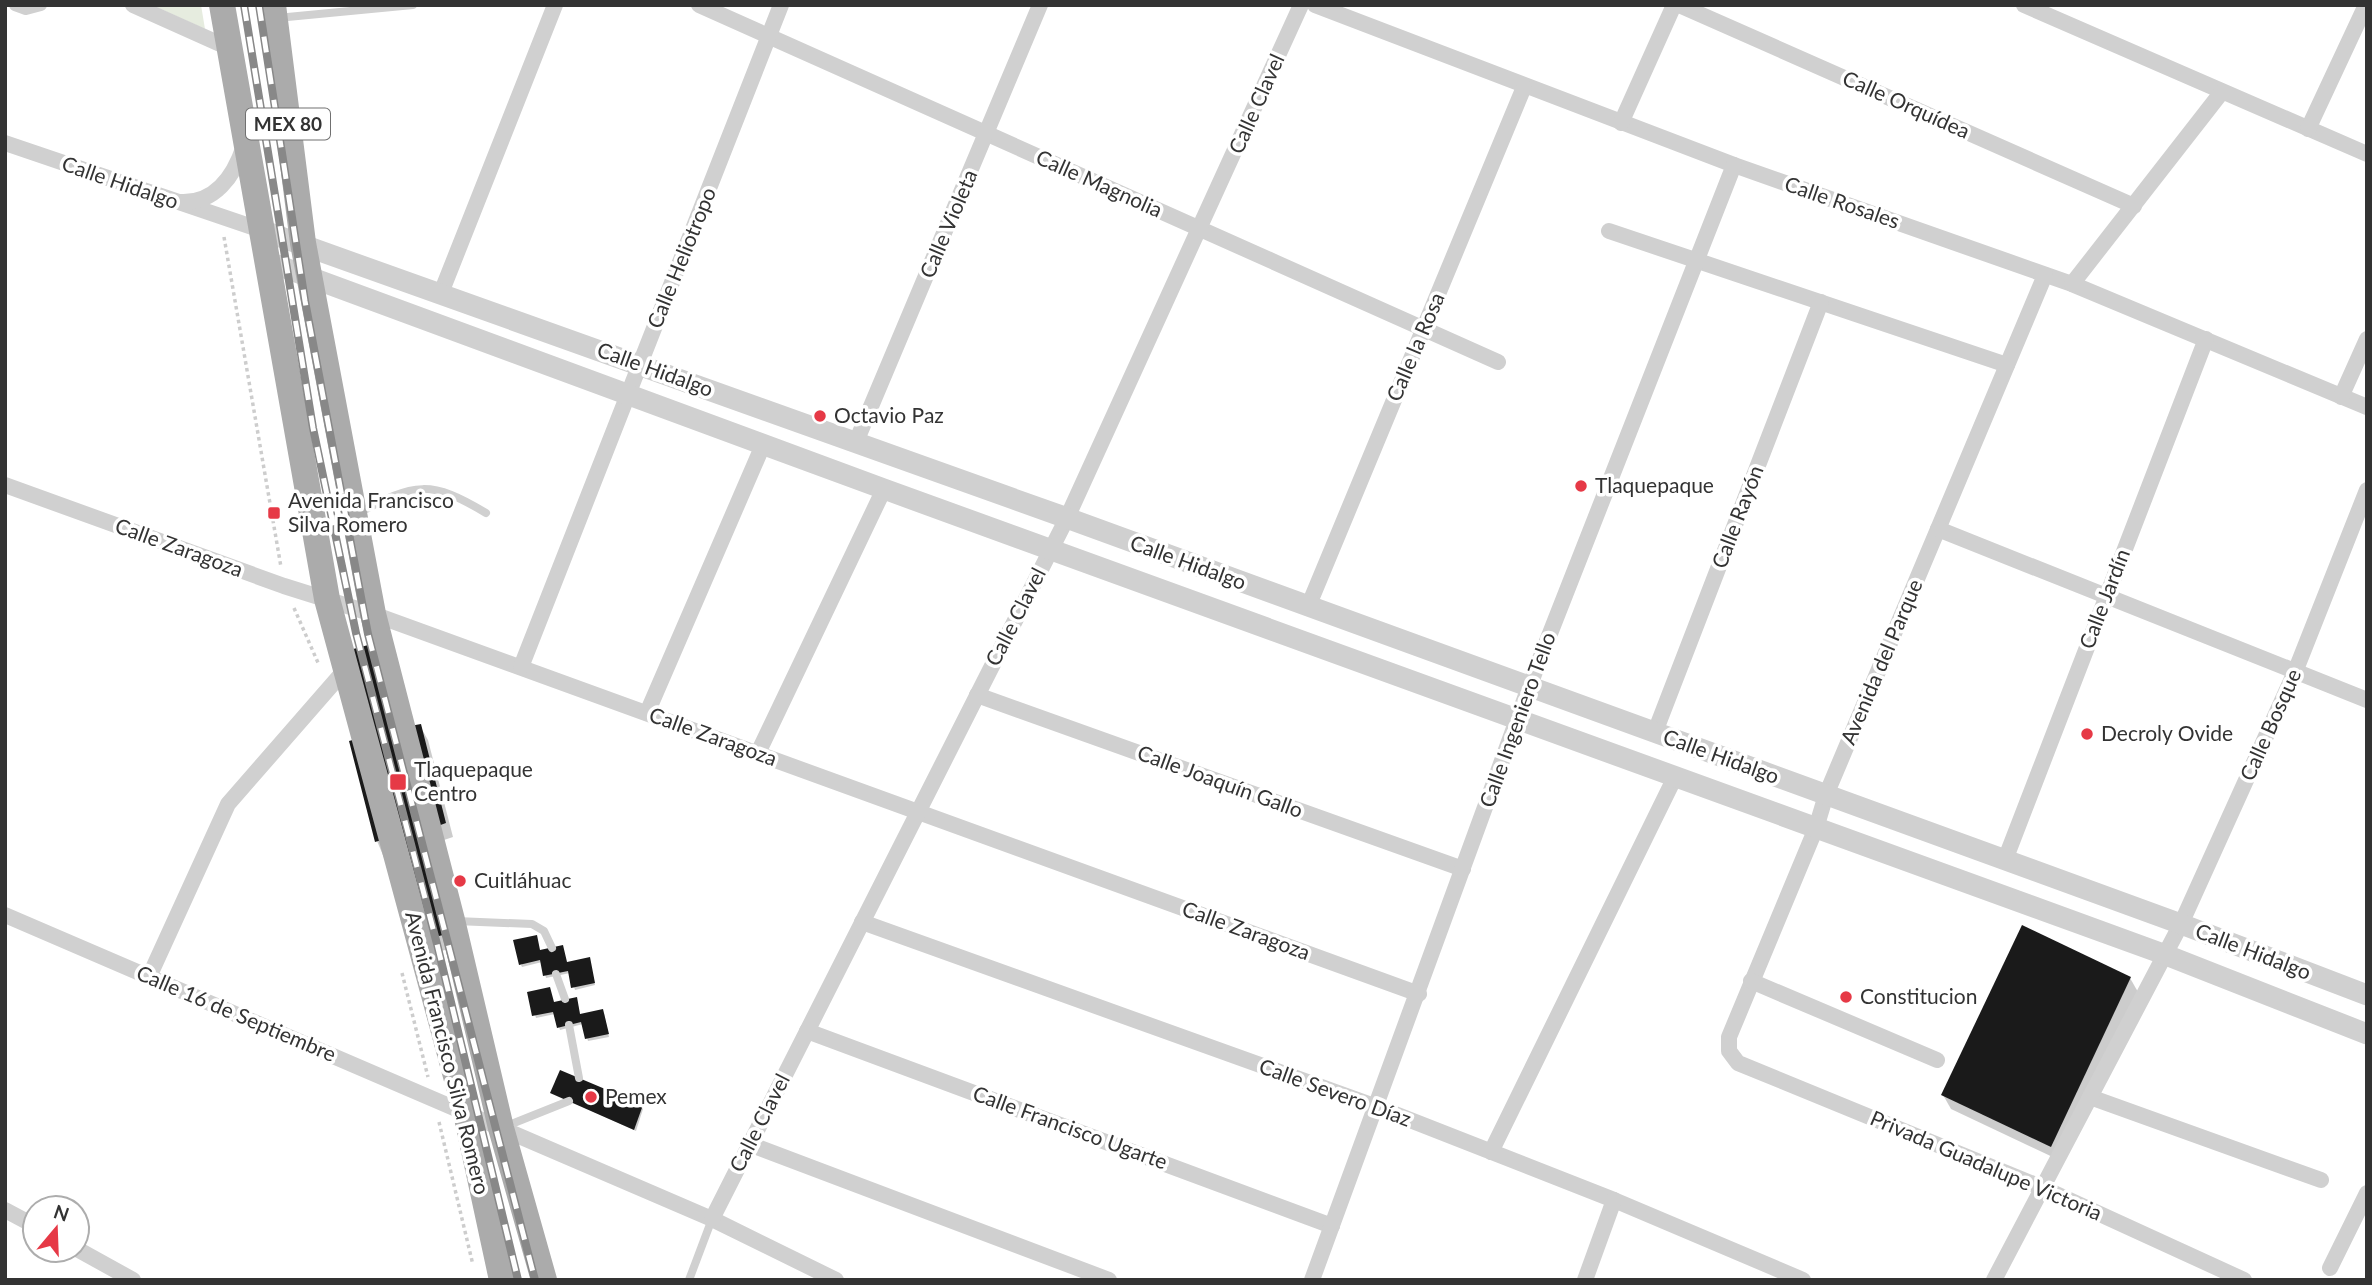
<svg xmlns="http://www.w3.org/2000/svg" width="2372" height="1285" viewBox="0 0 2372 1285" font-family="Lato,sans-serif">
<rect width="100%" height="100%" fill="#fff"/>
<path fill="#e6ecdf" d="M152,5H201L205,29Z"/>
<g fill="#0003">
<path d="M420,726L428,740L453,837L441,841L469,944L425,955L377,841L413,727Z"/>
<path d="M540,952L567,964L590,962L595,985L575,990L570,973L546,978L542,962L522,967L521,965Z"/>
<path d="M2130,978L2138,992L2059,1160L1951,1109L1943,1095Z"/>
<path d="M529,993L554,1004L577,1001L580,1015L604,1013L609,1037L588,1041L583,1024L560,1030L555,1014L536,1018Z"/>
<path d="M552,1093L641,1107L643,1109L636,1131Z"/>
</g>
<g fill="#1a1a1a">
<path d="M387,640L410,726L421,724L446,823L435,827L463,930L415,942L388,838L375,842L349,741L363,737L342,652Z"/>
<path d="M2022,925L2131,977L2051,1147L1941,1095Z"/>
<path d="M537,935L540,950L563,945L567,962L590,957L595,983L571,988L568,971L543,976L540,960L519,965L513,940Z"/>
<path d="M550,987L554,1002L577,997L580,1014L603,1009L609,1034L585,1039L581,1022L557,1028L553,1012L532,1016L527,992Z"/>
<path d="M560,1070L643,1105L634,1130L550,1093Z"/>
</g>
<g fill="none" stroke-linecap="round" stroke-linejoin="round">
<g stroke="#cdcdcd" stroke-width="3.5" stroke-dasharray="3.5 3.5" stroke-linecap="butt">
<path d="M224,237L281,567"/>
<path d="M294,608L319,665"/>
<path d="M402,973L428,1077"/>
<path d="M439,1122L473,1265"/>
</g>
<g stroke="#d0d0d0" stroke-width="8">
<path d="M277,18L413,5"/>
<path d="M357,514C415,482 431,480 486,513"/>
<path d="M456,921L532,924L544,931L552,948"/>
<path d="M556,974L565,999"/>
<path d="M569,1025L579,1078"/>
<path d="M504,1127L569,1101"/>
<path d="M689,1280L712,1219"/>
</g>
<path stroke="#d0d0d0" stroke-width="12" d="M15,5L26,9L41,5"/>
<g stroke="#d0d0d0" stroke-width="16">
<path d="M133,5L229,48"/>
<path d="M699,5L1498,362"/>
<path d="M1315,5L1734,165L2072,284L2367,407"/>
<path d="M1679,5L2134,206"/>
<path d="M2024,5L2367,154"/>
<path d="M1621,123L1674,5"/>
<path d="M2308,129L2366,5"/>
<path d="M5,143L261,230"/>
<path d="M180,202C215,204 234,176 244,146"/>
<path d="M1609,231L2007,365"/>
<path d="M2045,275L1826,795L1816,828L1729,1037V1051L1738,1063L2043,1188L2244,1280"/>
<path d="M2072,284L2221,93"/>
<path d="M441,293L555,5"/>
<path d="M2341,397L2367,339"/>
<path d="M856,442L1040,5"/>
<path d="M5,485L284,586L373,614L1419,994"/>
<path d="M1938,529L2367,700"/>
<path d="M1308,607L1524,87"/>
<path d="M521,667L781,5"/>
<path d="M977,695L1463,869"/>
<path d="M647,713L763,445"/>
<path d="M1655,732L1821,302"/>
<path d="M758,753L884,489"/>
<path d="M2005,860L2206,339"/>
<path d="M5,915L712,1219L836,1280"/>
<path d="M862,922L1377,1107L1614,1200L1803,1280"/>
<path d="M149,977L228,804L344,671"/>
<path d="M1751,981L1937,1060"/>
<path d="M807,1031L1332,1226"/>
<path d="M2090,1097L2321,1180"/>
<path d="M749,1144L1109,1280"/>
<path d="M1491,1152L1675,777"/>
<path d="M5,1210L35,1226"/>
<path d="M712,1219L1067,518L1301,5"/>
<path d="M77,1249L133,1280"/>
<path d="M2330,1268L2367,1193"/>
<path d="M1312,1280L1529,687L1734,165"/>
<path d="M1585,1280L1614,1200"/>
<path d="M1994,1280L2181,924L2295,672L2367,490"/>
</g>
<g stroke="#d0d0d0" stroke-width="21">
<path d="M261,230L1067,518L2181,924L2367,995"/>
<path d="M266,261L884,489L2166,955L2367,1034"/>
</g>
<g stroke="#ababab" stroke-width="26">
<path d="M222,5L327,599L466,1113L502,1280"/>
<path d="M273,5L303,243L373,614L452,920L501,1128L544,1280"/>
</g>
<defs>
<g id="rail">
<path d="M244,5L313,428L356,633L437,944L518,1280"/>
<path d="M259,5L305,301L368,634L535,1280"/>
</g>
</defs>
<use href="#rail" stroke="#888" stroke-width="8"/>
<use href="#rail" stroke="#fff" stroke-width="5" stroke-dasharray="16" stroke-linecap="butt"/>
</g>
<g fill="#e63946" stroke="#fff" stroke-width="2.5">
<circle cx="820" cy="416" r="7"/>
<circle cx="1581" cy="486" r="7"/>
<rect x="267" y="506" width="14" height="14" rx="3.5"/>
<circle cx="2087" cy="734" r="7"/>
<rect x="389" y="773" width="18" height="18" rx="3.5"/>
<circle cx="460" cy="881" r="7"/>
<circle cx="1846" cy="997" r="7"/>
<circle cx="591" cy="1097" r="7"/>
</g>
<g text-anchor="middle" stroke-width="7" stroke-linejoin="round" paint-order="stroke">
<rect fill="#fff" stroke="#707070" stroke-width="2" x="246" y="108.5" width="84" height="31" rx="5"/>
<g font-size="19" font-weight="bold" fill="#333">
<text x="288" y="131">MEX 80</text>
</g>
<g font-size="21" fill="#333" stroke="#fff">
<text transform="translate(1257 104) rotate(-66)" y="7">Calle Clavel</text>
<text transform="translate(1906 105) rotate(24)" y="7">Calle Orquídea</text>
<text transform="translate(120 183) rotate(19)" y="7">Calle Hidalgo</text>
<text transform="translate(1099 184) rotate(24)" y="7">Calle Magnolia</text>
<text transform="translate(1842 203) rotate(19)" y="7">Calle Rosales</text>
<text transform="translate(949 224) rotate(-67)" y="7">Calle Violeta</text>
<text transform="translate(682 258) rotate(-68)" y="7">Calle Heliotropo</text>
<text transform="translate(1416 347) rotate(-67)" y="7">Calle la Rosa</text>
<text transform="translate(655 370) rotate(20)" y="7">Calle Hidalgo</text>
<text transform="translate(1738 517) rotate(-69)" y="7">Calle Rayón</text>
<text transform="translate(179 548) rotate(20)" y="7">Calle Zaragoza</text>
<text transform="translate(1188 563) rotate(20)" y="7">Calle Hidalgo</text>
<text transform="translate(2105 599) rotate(-69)" y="7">Calle Jardín</text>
<text transform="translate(1016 617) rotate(-63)" y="7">Calle Clavel</text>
<text transform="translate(1882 662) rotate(-67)" y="7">Avenida del Parque</text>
<text transform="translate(1518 720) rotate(-70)" y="7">Calle Ingeniero Tello</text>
<text transform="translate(2271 725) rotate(-66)" y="7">Calle Bosque</text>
<text transform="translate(713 737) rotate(20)" y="7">Calle Zaragoza</text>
<text transform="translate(1721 757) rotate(20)" y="7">Calle Hidalgo</text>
<text transform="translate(1220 782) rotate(20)" y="7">Calle Joaquín Gallo</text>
<text transform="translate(1246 931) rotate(20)" y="7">Calle Zaragoza</text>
<text transform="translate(2253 952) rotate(21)" y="7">Calle Hidalgo</text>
<text transform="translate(236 1014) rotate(23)" y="7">Calle 16 de Septiembre</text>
<text transform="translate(447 1053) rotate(76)" y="7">Avenida Francisco Silva Romero</text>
<text transform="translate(1335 1093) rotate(20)" y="7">Calle Severo Díaz</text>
<text transform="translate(760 1123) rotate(-63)" y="7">Calle Clavel</text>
<text transform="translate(1070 1128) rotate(20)" y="7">Calle Francisco Ugarte</text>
<text transform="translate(1986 1166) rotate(23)" y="7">Privada Guadalupe Victoria</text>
</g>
<g font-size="21" fill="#333" stroke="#fff" text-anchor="start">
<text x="834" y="423">Octavio Paz</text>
<text x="1595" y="493">Tlaquepaque</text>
<text x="288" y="508">Avenida Francisco<tspan x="288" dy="24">Silva Romero</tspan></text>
<text x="2101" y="741">Decroly Ovide</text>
<text x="414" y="777">Tlaquepaque<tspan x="414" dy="24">Centro</tspan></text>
<text x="474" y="888">Cuitláhuac</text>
<text x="1860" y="1004">Constitucion</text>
<text x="605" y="1104">Pemex</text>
</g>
</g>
<rect width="2372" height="1285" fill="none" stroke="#333333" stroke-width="14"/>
<g transform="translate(56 1229) rotate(19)"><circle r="33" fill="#ffffff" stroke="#adadad" stroke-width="2"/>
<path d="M0-5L12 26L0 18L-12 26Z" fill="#e63946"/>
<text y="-10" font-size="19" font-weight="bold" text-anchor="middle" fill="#333333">N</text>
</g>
</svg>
